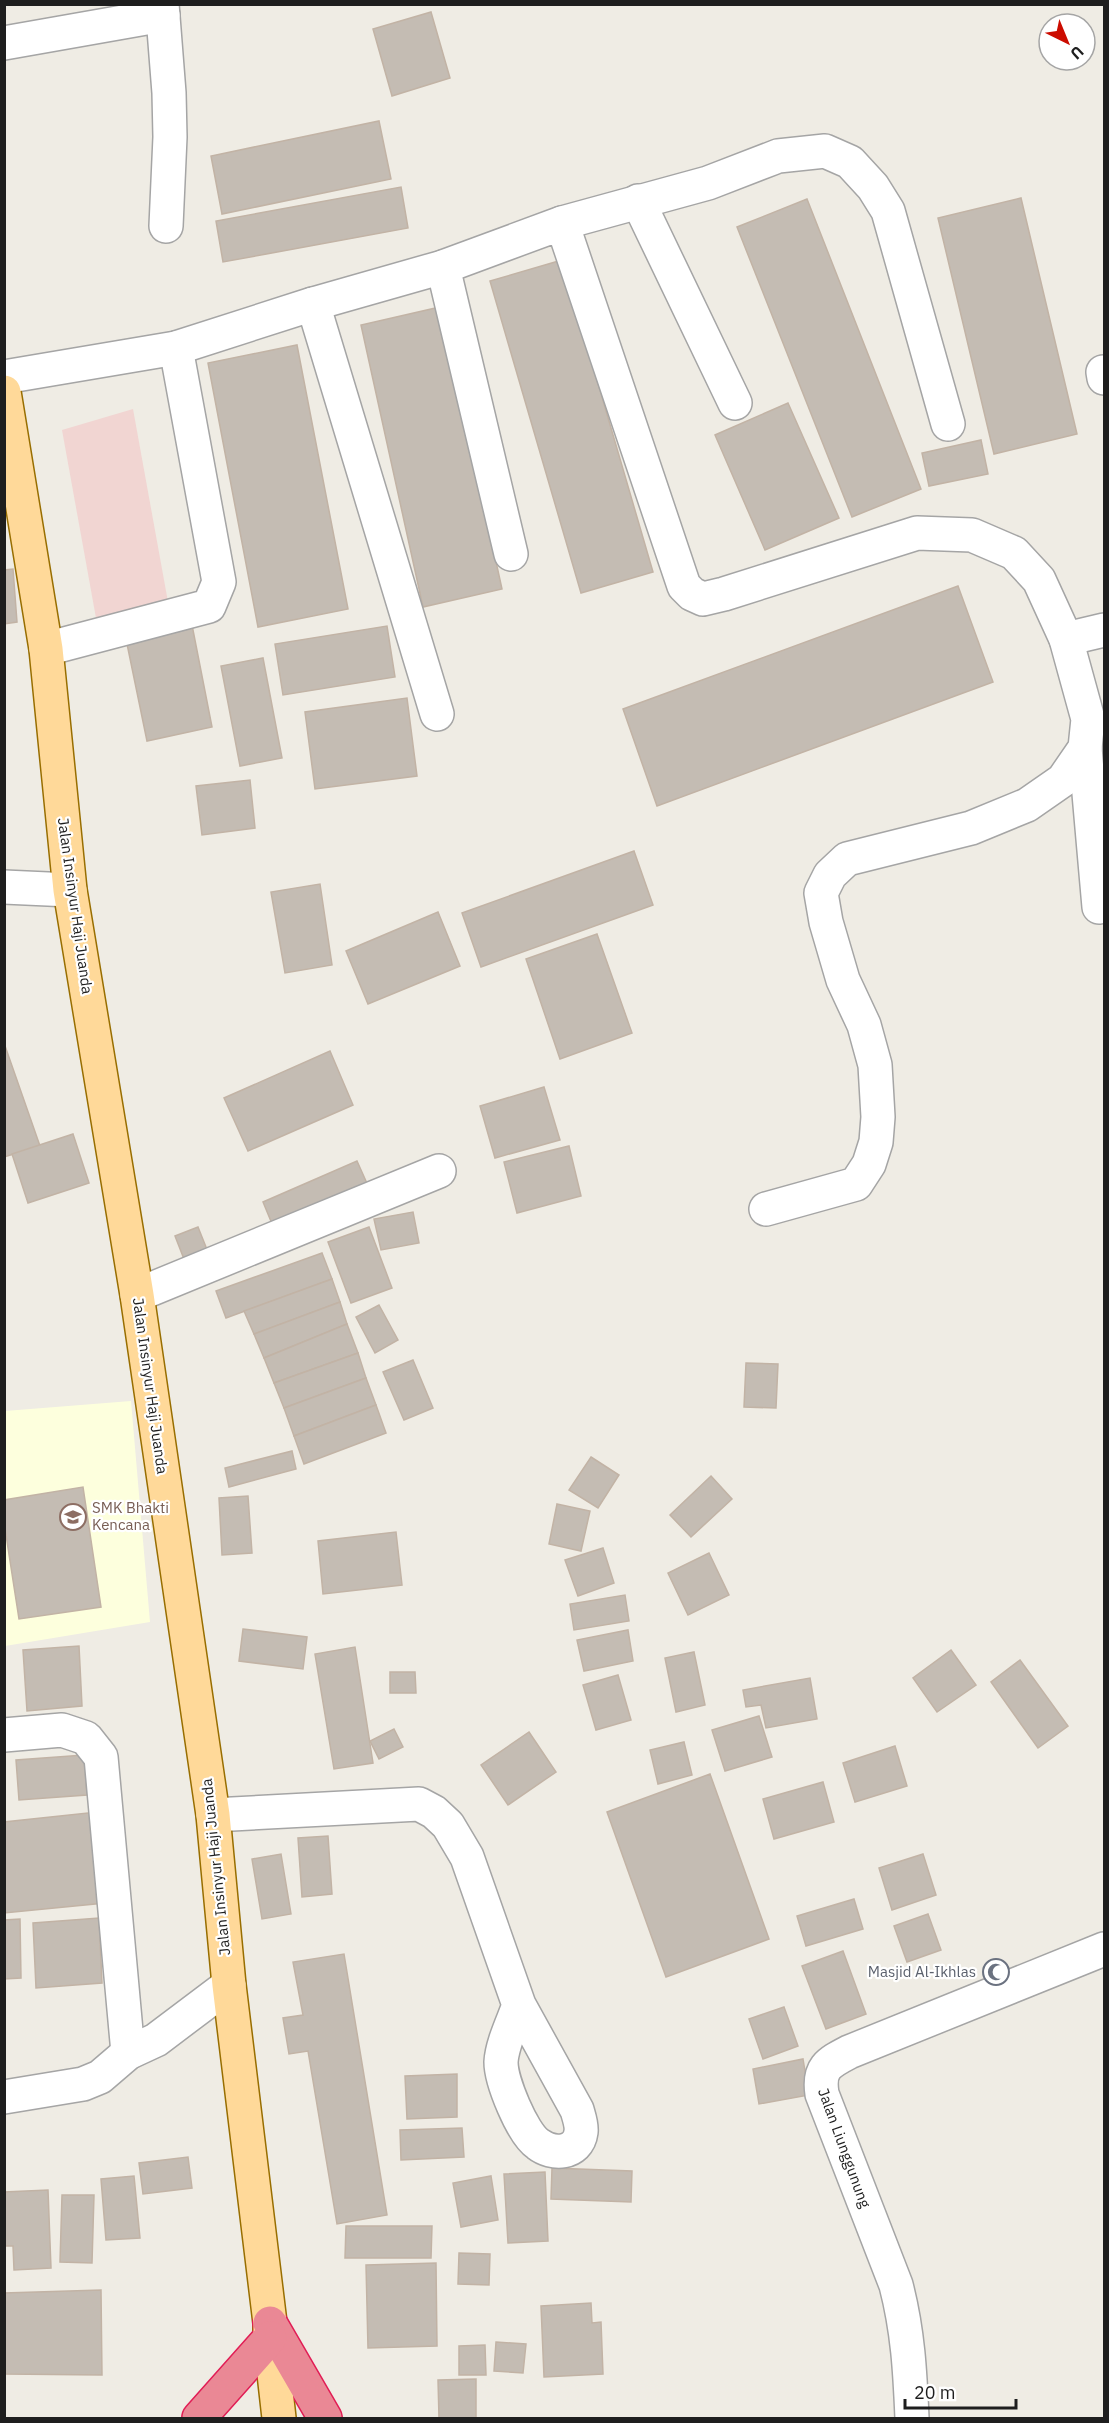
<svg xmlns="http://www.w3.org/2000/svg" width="1109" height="2423" viewBox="0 0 1109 2423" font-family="'IBM Plex Sans',sans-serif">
<rect width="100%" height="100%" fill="#efece4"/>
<path fill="#f1d5d2" d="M133,409L168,602L96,618L62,430Z"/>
<path fill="#fdffdd" d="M131,1401L150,1622L5,1646V1411Z"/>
<g fill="#c4bcb3" stroke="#c2b3a5" stroke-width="1.5">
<path d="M431,12L450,78L392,96L373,29Z"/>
<path d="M379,121L391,179L222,214L211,156Z"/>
<path d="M401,187L408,228L223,262L216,221Z"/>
<path d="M1021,198L1077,434L994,454L938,218Z"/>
<path d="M807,199L921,489L852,517L737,227Z"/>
<path d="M562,260L653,572L581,593L490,281Z"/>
<path d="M440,307L502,589L423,607L361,325Z"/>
<path d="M297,345L348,609L258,627L208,363Z"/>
<path d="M788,403L839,518L765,550L715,435Z"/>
<path d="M981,440L988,474L929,486L922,453Z"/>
<path d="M13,569L17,622L4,624V570Z"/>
<path d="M958,586L993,682L657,806L623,709Z"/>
<path d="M192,625L212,727L147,741L126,639Z"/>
<path d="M387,626L395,677L283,695L275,644Z"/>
<path d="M263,658L282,758L240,766L221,666Z"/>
<path d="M407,698L417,776L315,789L305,712Z"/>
<path d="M250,780L255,828L202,835L196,786Z"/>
<path d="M634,851L653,905L481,967L462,913Z"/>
<path d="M320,884L332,965L285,973L271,892Z"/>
<path d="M438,912L460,966L368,1004L346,951Z"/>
<path d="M597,934L632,1033L560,1059L526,959Z"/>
<path d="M4,1043L40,1146L4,1157Z"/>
<path d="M330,1051L353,1105L248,1151L224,1098Z"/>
<path d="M544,1087L560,1140L495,1158L480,1106Z"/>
<path d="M73,1134L89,1183L28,1203L12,1154Z"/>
<path d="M569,1146L581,1196L517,1213L504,1162Z"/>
<path d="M357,1161L370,1190L275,1231L263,1202Z"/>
<path d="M413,1212L419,1243L381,1250L374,1219Z"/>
<path d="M198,1227L212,1262L189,1272L175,1236Z"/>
<path d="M369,1227L392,1288L351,1303L328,1242Z"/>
<path d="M322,1253L332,1279L226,1318L216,1291Z"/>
<path d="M332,1279L340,1302L254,1334L244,1311Z"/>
<path d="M340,1302L347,1324L264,1358L254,1334Z"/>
<path d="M379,1305L398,1340L375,1353L356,1317Z"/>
<path d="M347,1324L358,1353L274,1383L264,1358Z"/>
<path d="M358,1353L366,1378L284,1408L274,1383Z"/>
<path d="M413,1360L433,1408L404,1420L383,1372Z"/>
<path d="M746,1363L778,1364L776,1408L744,1407Z"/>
<path d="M366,1378L376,1405L294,1436L284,1408Z"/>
<path d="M376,1405L386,1433L304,1464L294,1436Z"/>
<path d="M292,1451L296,1469L229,1487L225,1468Z"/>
<path d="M591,1457L619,1475L598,1508L569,1490Z"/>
<path d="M711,1476L732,1499L691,1537L670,1515Z"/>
<path d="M83,1487L101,1607L19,1619L4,1522V1500Z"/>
<path d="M248,1496L252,1553L222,1555L219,1498Z"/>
<path d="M557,1504L590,1511L581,1551L549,1544Z"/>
<path d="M396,1532L402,1585L323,1594L318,1541Z"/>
<path d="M603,1548L614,1583L578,1596L565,1560Z"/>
<path d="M709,1553L729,1595L688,1615L668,1573Z"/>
<path d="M625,1595L629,1621L574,1630L570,1604Z"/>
<path d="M243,1629L307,1637L303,1669L239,1661Z"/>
<path d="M628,1630L633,1661L584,1671L577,1640Z"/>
<path d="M79,1646L82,1706L27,1711L23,1650Z"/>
<path d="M355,1647L373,1763L334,1769L315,1654Z"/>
<path d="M951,1650L976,1685L937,1712L913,1678Z"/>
<path d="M694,1652L705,1705L676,1712L665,1658Z"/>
<path d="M1020,1660L1068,1726L1038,1748L991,1682Z"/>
<path d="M390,1672H415L416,1693H390Z"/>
<path d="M618,1675L631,1720L596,1730L583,1685Z"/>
<path d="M810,1678L817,1719L766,1728L761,1705L746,1707L743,1690Z"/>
<path d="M759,1716L772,1757L725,1771L712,1730Z"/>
<path d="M394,1729L403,1747L379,1759L370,1741Z"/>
<path d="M529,1732L556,1772L508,1805L481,1765Z"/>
<path d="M684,1742L692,1775L658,1784L650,1750Z"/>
<path d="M895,1746L907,1786L855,1802L843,1763Z"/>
<path d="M84,1755L87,1795L19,1800L16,1760Z"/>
<path d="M710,1774L769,1939L666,1977L607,1812Z"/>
<path d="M823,1782L834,1822L774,1839L763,1799Z"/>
<path d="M97,1812L105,1903L4,1913V1822Z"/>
<path d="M328,1836L332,1894L302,1897L298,1838Z"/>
<path d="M281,1854L291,1914L262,1919L252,1859Z"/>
<path d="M923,1854L936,1895L892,1910L879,1868Z"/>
<path d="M854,1899L863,1929L806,1946L797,1916Z"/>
<path d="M928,1914L941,1950L907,1962L894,1926Z"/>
<path d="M99,1918L102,1983L36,1988L33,1923Z"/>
<path d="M20,1919L21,1978L4,1979V1920Z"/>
<path d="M843,1951L866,2014L826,2029L802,1966Z"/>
<path d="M344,1954L387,2215L337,2224L308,2051L289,2054L283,2018L303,2015L293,1962Z"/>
<path d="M784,2007L798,2046L763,2059L749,2019Z"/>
<path d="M803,2059L809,2095L759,2104L753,2069Z"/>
<path d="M457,2074V2117L407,2119L405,2076Z"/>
<path d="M462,2128L464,2157L401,2160L400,2130Z"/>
<path d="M188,2157L192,2188L143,2194L139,2163Z"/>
<path d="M552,2168L632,2171L631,2202L551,2199Z"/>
<path d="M545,2172L548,2241L508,2243L504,2174Z"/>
<path d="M134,2176L140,2238L106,2240L101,2179Z"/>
<path d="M491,2176L498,2220L461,2227L453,2183Z"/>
<path d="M48,2190L51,2268L14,2270L13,2246H4V2192Z"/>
<path d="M62,2195H94L92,2263L60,2262Z"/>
<path d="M346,2226H432L431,2258H345Z"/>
<path d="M459,2253L490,2254L489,2285L458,2284Z"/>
<path d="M436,2263L437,2346L368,2348L366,2265Z"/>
<path d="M101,2290L102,2375L4,2374V2293Z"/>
<path d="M591,2303L592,2323L601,2322L603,2374L544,2377L541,2306Z"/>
<path d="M496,2342L526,2344L523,2373L494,2371Z"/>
<path d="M485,2345L486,2375H459V2346Z"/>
<path d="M476,2379V2418H439L438,2380Z"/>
</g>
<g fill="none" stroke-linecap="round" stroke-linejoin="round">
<defs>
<g id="minor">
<path d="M162,4L169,93L170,137L166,226"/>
<path d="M4,43L163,15"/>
<path d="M638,201L735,403"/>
<path d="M562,223L708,183L778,156L825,151L850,162L873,187L888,211L948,424"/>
<path d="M443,267L511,554"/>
<path d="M313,304L437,714"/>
<path d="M1103,372L1104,378"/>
<path d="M4,377L176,348L313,304L443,267L562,223L684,586L692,594L703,599L724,594L917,533L972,535L1014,553L1039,580L1066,639L1088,719L1085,748L1063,780L1027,805L971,828L847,859L830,875L821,893L826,922L843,980L864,1025L875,1065L878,1117L876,1142L869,1164L856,1184L766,1209"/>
<path d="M1066,639L1104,630"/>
<path d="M46,649L209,606L219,582L176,348"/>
<path d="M1085,748L1099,907"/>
<path d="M4,887L70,890"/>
<path d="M137,1295L439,1171"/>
<path d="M4,1735L62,1730L86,1738L101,1757L128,2053"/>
<path d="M213,1815L419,1804L434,1812L448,1825L467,1857L519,2005L577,2110C579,2117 582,2125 581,2132C578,2155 552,2155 538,2144C522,2133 501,2081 501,2062C502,2044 513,2022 519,2005"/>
<path d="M4,2097L83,2084L100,2077L128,2053L156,2040L229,1985"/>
<path d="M912,2418C910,2372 908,2331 896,2285L822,2094C818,2068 828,2063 849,2052L1104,1949"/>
</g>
<path id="major" d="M4,392L46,649L70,890L137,1295L213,1815L229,1985L270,2323V2338L279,2418"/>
<g id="highway">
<path d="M270,2323L325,2418"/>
<path d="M199,2418L270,2338"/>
</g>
</defs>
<use href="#minor" stroke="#a5a5a5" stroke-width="36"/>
<use href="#major" stroke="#986e00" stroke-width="36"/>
<use href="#highway" stroke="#e11d55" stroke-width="36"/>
<use href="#minor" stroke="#fff" stroke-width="33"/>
<use href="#major" stroke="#ffd999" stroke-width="33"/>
<use href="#highway" stroke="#ea8895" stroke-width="33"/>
</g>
<defs>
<symbol id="school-ring" viewBox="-11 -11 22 22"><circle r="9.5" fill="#fff" stroke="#8d6e63" stroke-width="1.5"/><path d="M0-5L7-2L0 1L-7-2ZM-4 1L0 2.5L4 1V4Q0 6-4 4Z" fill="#8d6e63"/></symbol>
<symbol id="mosque-ring" viewBox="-11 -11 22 22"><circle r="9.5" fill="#fff" stroke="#6b7280" stroke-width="1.5"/><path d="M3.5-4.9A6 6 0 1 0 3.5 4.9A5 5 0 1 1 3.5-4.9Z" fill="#6b7280"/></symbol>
</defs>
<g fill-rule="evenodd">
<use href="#school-ring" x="58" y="1502" width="30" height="30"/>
<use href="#mosque-ring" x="981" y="1957" width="30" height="30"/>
</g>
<g text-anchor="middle" stroke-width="4.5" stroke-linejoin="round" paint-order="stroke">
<g font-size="15" fill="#1e1e1e" stroke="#fff">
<text transform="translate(75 906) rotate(82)" y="5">Jalan Insinyur Haji Juanda</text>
<text transform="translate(150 1386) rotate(82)" y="5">Jalan Insinyur Haji Juanda</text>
<text transform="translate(216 1867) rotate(-96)" y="5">Jalan Insinyur Haji Juanda</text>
<text transform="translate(844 2148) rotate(70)" y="5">Jalan Liunggunung</text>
</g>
<g font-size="15" fill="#785e54" stroke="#fff" text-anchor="start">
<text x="92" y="1513">SMK Bhakti<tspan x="92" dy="17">Kencana</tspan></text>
</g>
<g font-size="15" fill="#5b616d" stroke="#fff" text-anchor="end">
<text x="976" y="1977">Masjid Al-Ikhlas</text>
</g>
</g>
<rect width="1109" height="2423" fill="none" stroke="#1e1e1e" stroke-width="12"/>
<g transform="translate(1067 42) rotate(137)"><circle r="28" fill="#ffffff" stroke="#a5a5a5" stroke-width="1.5"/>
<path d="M0-4.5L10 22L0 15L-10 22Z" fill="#cc0c00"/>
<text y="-9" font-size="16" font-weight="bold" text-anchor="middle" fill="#1e1e1e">U</text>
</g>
<path d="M905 2399v9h111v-9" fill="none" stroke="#1e1e1e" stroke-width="3"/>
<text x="914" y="2399" font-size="18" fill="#1e1e1e" stroke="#ffffff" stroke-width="4.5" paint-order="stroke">20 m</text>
</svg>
